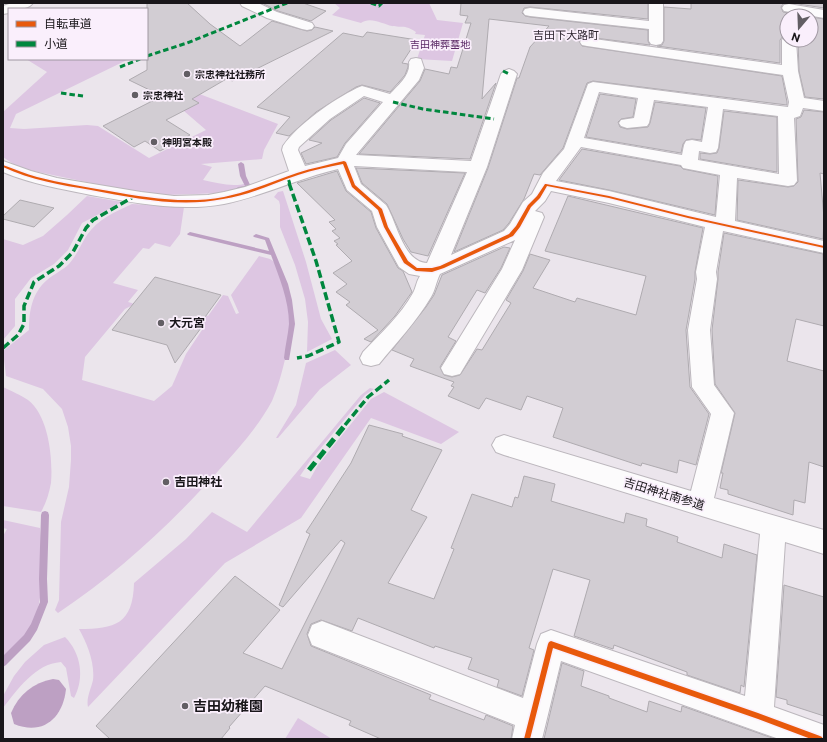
<svg xmlns="http://www.w3.org/2000/svg" width="827" height="742" viewBox="0 0 827 742" font-family="Commissioner,'Noto Sans JP',sans-serif">
<rect width="100%" height="100%" fill="#ebe5ec"/>
<g fill="#ddc6e2">
<path d="M334,3H429L437,20L463,23L452,61L417,59L425,35L415,34L416,32C404,24 403,28 392,26C383,24 370,16 361,23L332,15L340,8Z"/>
<path d="M26,59H129L16,114L10,128L24,129L87,125L98,126L149,158L206,130L170,99L189,90L278,124L264,150L262,159L201,164L212,167L203,180C218,183 233,188 247,183L251,185V186L223,193L166,195L139,193L19,168L3,157V112L47,72Z"/>
<path d="M283,191L306,262L321,319L332,339L307,352L308,322L305,299L295,265L280,227V205L279,201L274,197L278,192Z"/>
<path d="M87,196L122,202L82,223L68,250L54,264L31,278L15,299V326L3,340V239L23,245L43,236L67,215Z"/>
<path d="M132,204L184,207L180,234L170,247L155,243L149,249L143,248L113,283L138,290L128,302L135,304L125,309L85,357L82,380L154,401L172,386L186,354L204,327L201,314L208,316L223,295L228,296L236,314L239,313L231,295L259,256C262,257 267,258 270,259C283,266 285,288 287,300C289,308 291,317 291,324C290,343 280,384 272,401C258,427 238,449 219,470C171,524 118,573 58,613L55,610L59,600L61,522L69,487L71,460V446L68,427L62,409L43,389L6,376L3,351L29,330C29,311 32,293 47,280C54,274 63,270 69,264C77,255 81,244 87,235C98,219 115,212 132,204Z"/>
<path d="M335,350L351,365L320,389L278,438H276L296,405L306,363Z"/>
<path d="M3,387C11,391 21,395 28,400C49,416 53,459 51,483C49,494 46,503 41,512L3,506Z"/>
<path d="M370,388L374,389L365,395L310,461L300,476L310,479L318,465L371,399L384,392L459,432L441,444L371,418L301,518L225,563L88,707C86,698 91,689 93,680C95,663 87,643 79,629C115,629 133,624 134,583L186,539L212,512L247,532L361,395Z"/>
<path d="M3,520L40,528C42,560 47,609 25,636C19,644 10,650 3,658V536L7,529L3,528Z"/>
<path d="M65,637C81,653 85,678 74,698L71,696L66,668L61,662C35,664 18,689 3,708V696L14,676L25,662L44,645Z"/>
<path d="M298,718L332,739H285Z"/>
</g>
<path fill="#bda0c3" d="M53,679L59,680L66,689C63,718 43,736 14,724L11,713C19,694 33,683 53,679Z"/>
<g fill="none" stroke-linecap="round" stroke-linejoin="round">
<g fill="#bda0c3" fill-rule="evenodd">
<path d="M241,162L244,164L246,176L251,187C248,190 240,191 237,188L238,187L245,186L240,176L238,164Z"/>
<path d="M190,232L269,251L265,240L254,237L253,236L256,234L269,238L288,284L292,300L295,324L289,360H285L284,358C285,347 288,335 289,324C289,300 279,277 271,255L188,235L187,234Z"/>
<path d="M45,511L48,512L49,515L47,579L48,602L37,630L30,641L6,665L3,667V656L24,635L31,624L40,602L39,579L41,515L42,512Z"/>
</g>
</g>
<g fill="#d2cdd3" stroke="#afabb0">
<path d="M147,3H187L210,24L240,46L272,21L307,31L312,30L315,27L333,31L232,81L228,78L192,99L199,103L166,120L190,135L160,151L145,141L134,147L103,126L162,96L129,80L147,70Z"/>
<path d="M262,3H303L326,11L311,21L278,11Z"/>
<path d="M461,3H648V19L530,7L524,8L522,13L525,16L530,17L648,30V41L650,45L587,37L582,38L579,41L582,46L782,76L787,102V105L593,81L587,83L563,148L540,175L534,174L524,199L509,223L503,230L454,252L488,168L517,78H519L530,47L549,26L489,19L482,99L496,83L470,159L359,154L420,81L425,69L449,74L451,67L457,68L471,23H465L468,16L460,15Z"/>
<path d="M691,3H786L783,4L781,7L783,12L804,16H787V35L783,36L780,40V63L657,46L662,45L664,41V7L691,9Z"/>
<path d="M792,3H824V8Z"/>
<path d="M811,17L824,19V99L805,97L799,71L798,40H811Z"/>
<path d="M367,32L417,40L402,63L408,64V67L405,75L399,82L390,92L362,85L356,87L316,112L289,136L276,133L290,117L257,107L343,33L363,37Z"/>
<path d="M600,94L636,99L633,117L621,119L618,122L620,127L627,129L648,127L650,123L655,102L706,108L701,140L692,139L686,140L683,144L681,153L586,137Z"/>
<path d="M364,98L380,103L345,143L337,157L306,164L301,153L322,143L309,140L331,120Z"/>
<path d="M804,110L824,112V174L820,173L824,218L823,239L737,220L738,180L788,187L794,186L798,182L796,119L801,117Z"/>
<path d="M724,111L777,117V172L700,159V153L710,154L717,153L719,148Z"/>
<path d="M582,149L680,166L683,169L718,176L715,215L609,190L559,180Z"/>
<path d="M356,168L465,173L428,256L411,252L403,239L387,204L362,183Z"/>
<path d="M337,171L346,191L371,212L376,228L398,268L403,271L412,292L395,316L371,342L364,339L378,330L346,305L350,302L336,292L347,284L333,273L352,261L336,245L338,244L334,241L340,238L332,231L336,229L329,222L335,220L297,183Z"/>
<path d="M568,196L703,228L695,272V279L686,330L690,387L709,414L696,465L679,460L677,473L642,463L641,466L553,437L563,408L527,396L521,410L486,398L479,409L448,396L454,387L451,386L454,382L410,366L414,359L392,350L426,307L434,295L442,275L504,247L510,248L501,268L485,293L477,290L448,337L456,341L440,367L444,375L452,377L460,375L477,349L482,350L511,303L506,300L523,271L530,254L550,260L533,288L575,302L577,298L636,315L646,276L545,251Z"/>
<path d="M20,200L54,208L34,227L3,219V216Z"/>
<path d="M724,233L823,254L824,326L796,319L787,361L824,371V467L809,462L805,503L794,500L793,515L728,494V490L720,488L723,473H721L735,413L715,384L712,330L718,279V272Z"/>
<path d="M155,277L221,295L200,324L201,328L175,363L167,345L112,330Z"/>
<path d="M369,425L403,434L402,436L442,450L411,510L427,517L388,583L434,599L454,549L451,548L472,494L512,507L515,497L518,498L524,476L555,484L551,501L624,523L626,513L647,519L646,526L678,537L677,542L722,558L724,544L757,555L744,687L741,685L740,693L687,675V672L614,645L613,649L574,636L590,580L553,569L529,648L534,650L522,696L497,687L499,680L468,669L472,658L435,646L434,648L358,618L352,631L321,620L311,624L307,634L311,646L431,695L429,699L484,720L486,715L513,726L511,739H381L349,725L351,721L265,686L229,727L230,728L221,739H110L96,726L235,576L280,610L243,653L282,669L345,543L341,540L283,607L279,605L310,534L306,532L351,463Z"/>
<path d="M784,585L824,597V716L787,704V700L776,697Z"/>
<path d="M562,663L584,671L581,686L609,696V698L647,712L649,701L681,712L682,706L775,739H544Z"/>
</g>
<g fill="none" stroke-linecap="round" stroke-linejoin="round">
<defs>
<g id="minor">
<path d="M12,3H33C28,10 17,9 9,9V13L3,14V6Z"/>
<path d="M240,3H258L277,12L312,23L314,26L312,29L307,30L302,29L267,18L242,6Z"/>
<path d="M649,3H663V41L661,44L656,45L651,44L649,41V29L530,16L525,15L523,12L525,9L530,8L649,21Z"/>
<path d="M789,4L824,10V18L784,11L782,8L784,5Z"/>
<path d="M787,36V40H796L798,71L804,98L824,101V111L803,108L800,116L794,118L797,181L794,185L788,186L737,178L735,221L824,241V253L723,231L716,272L717,279L710,330L714,385L734,413L714,498L824,530V554L785,542L774,707L824,725V739H779L561,661L542,739H512L515,725L312,645L308,635L312,625L322,621L523,698L537,644L541,634L551,630L745,696L760,534L504,455L496,452L492,445L496,438L504,435L691,491L711,414L692,387L688,330L697,279L696,272L705,227L609,203L551,191L545,201L535,211L542,213L544,217L522,270L460,374L452,376L444,374L441,368L502,269L515,240L440,274C436,282 435,291 431,297C416,322 397,342 379,364L371,366L363,364L360,358L363,352C380,334 401,315 413,293C416,288 416,282 420,276L409,274L399,267L377,227L372,211L347,190L338,169C299,178 263,196 224,204C180,212 135,203 91,195C62,189 31,184 3,172V161L31,171L57,178L141,192L174,196L208,195L224,192L245,187L289,171L282,150L283,146C298,124 333,100 357,88L362,86L390,94C398,85 411,75 409,62L411,59L416,58L421,59L424,68L419,80L356,155L471,161L501,74L504,71L509,69L514,71L517,74L487,167L451,255L504,231L510,224L523,202L532,194L543,173L564,149L588,84L593,82L788,107L789,102L783,75L587,46L582,45L580,42L582,39L587,38L782,65V40L784,37ZM599,92L638,98L634,118L621,120L619,123L621,126L627,128L647,126L649,123L654,100L708,107L702,142L692,140L686,141L684,145L682,155L584,138ZM364,96L383,102L346,144L338,158L305,166L298,150L299,147L330,119ZM723,109L778,116L779,174L698,160L699,151L710,153L716,152L718,148ZM581,147L681,165L683,168L720,175L716,217L609,191L556,181ZM354,166L467,172L427,263C403,262 397,222 386,205L361,184Z"/>
</g>
</defs>
<use href="#minor" stroke="#bcb7bd" stroke-width="2"/>
<use href="#minor" fill="#fcfbfc" fill-rule="evenodd"/>
<g stroke="#00873e" stroke-width="3" stroke-dasharray="5.5 3" stroke-linecap="butt">
<path d="M371,3L379,6L382,3"/>
<path d="M147,56L187,43L287,3"/>
<path d="M120,67L140,59"/>
<path d="M503,71L509,74"/>
<path d="M61,93L83,96"/>
<path d="M393,102L423,109L494,119"/>
<path d="M288,178L290,184"/>
</g>
<g stroke="#00873e" stroke-width="3.5" stroke-dasharray="8 3.5" stroke-linecap="butt">
<path d="M289,183L316,261L339,342L308,356L297,358"/>
<path d="M3,348L18,335L24,324V306L34,282L59,266L73,252L86,228L93,220L133,197"/>
<path d="M345,425L368,397L389,380"/>
</g>
<path stroke="#00873e" stroke-width="5" stroke-dasharray="10 5" stroke-linecap="butt" d="M309,470L346,424"/>
<defs>
<g id="cycleway">
<path d="M344,161L346,162L355,185L382,209L388,227L408,261L417,268H432L440,266L509,234L516,226L528,205L537,196L545,184H546L609,196L688,216L824,246V248L688,218L609,198L547,186L540,198L531,207L520,227L513,236L444,268L432,272L416,271L404,263L384,227L378,210L352,187L343,164C328,167 313,170 298,175C274,183 250,195 223,199C179,208 135,198 91,190C61,185 31,180 3,167V165C15,169 26,174 37,177C61,183 85,187 109,191C147,198 186,204 224,197C249,192 273,181 297,173C312,168 328,165 344,161Z"/>
<path d="M551,641L758,713L820,736L822,737L823,739H811L758,719L553,648L530,739H524L548,644L549,642Z"/>
</g>
</defs>
<use href="#cycleway" stroke="#faeffc" stroke-width="3"/>
<use href="#cycleway" fill="#e8590c" fill-rule="evenodd"/>
</g>
<g fill="#625e64" stroke="#faeffc" stroke-width="1.5">
<circle cx="187" cy="74" r="4"/>
<circle cx="135" cy="95" r="4"/>
<circle cx="154" cy="142" r="4"/>
<circle cx="161" cy="323" r="4"/>
<circle cx="166" cy="482" r="4"/>
<circle cx="185" cy="706" r="4"/>
</g>
<g text-anchor="middle" stroke-width="3.5" stroke-linejoin="round" paint-order="stroke">
<g font-size="10" fill="#592764" stroke="#faeffc">
<text x="440" y="48">吉田神葬墓地</text>
</g>
<g font-size="10" font-weight="bold" fill="#19161a" stroke="#faeffc" text-anchor="start">
<text x="195" y="78">宗忠神社社務所</text>
<text x="143" y="99">宗忠神社</text>
<text x="162" y="146">神明宮本殿</text>
</g>
<g font-size="11" fill="#2e2630" stroke="#faeffc">
<text x="566" y="39">吉田下大路町</text>
</g>
<g font-size="12" font-weight="bold" fill="#19161a" stroke="#faeffc" text-anchor="start">
<text x="169" y="327">大元宮</text>
<text x="174" y="486">吉田神社</text>
</g>
<g font-size="12" fill="#19161a" stroke="#faeffc">
<text transform="translate(664 494) rotate(17)" y="4">吉田神社南参道</text>
</g>
<g font-size="14" font-weight="bold" fill="#19161a" stroke="#faeffc" text-anchor="start">
<text x="193" y="711">吉田幼稚園</text>
</g>
</g>
<rect width="827" height="742" fill="none" stroke="#19161a" stroke-width="8"/>
<rect x="8" y="8" width="140" height="52" fill="#faeffc" stroke="#a098a2"/>
<rect x="16" y="21" width="20" height="6" fill="#e8590c" stroke="#a098a2"/>
<text x="44" y="28" font-size="12" fill="#19161a">自転車道</text>
<rect x="16" y="41" width="20" height="6" fill="#00873e" stroke="#a098a2"/>
<text x="44" y="48" font-size="12" fill="#19161a">小道</text>
<g transform="translate(799 28) rotate(199)"><circle r="19" fill="#faeffc" stroke="#a098a2"/>
<path d="M0-3L7 15L0 10L-7 15Z" fill="#625e64"/>
<text y="-6" font-size="11" font-weight="bold" text-anchor="middle" fill="#19161a">N</text>
</g>
</svg>
